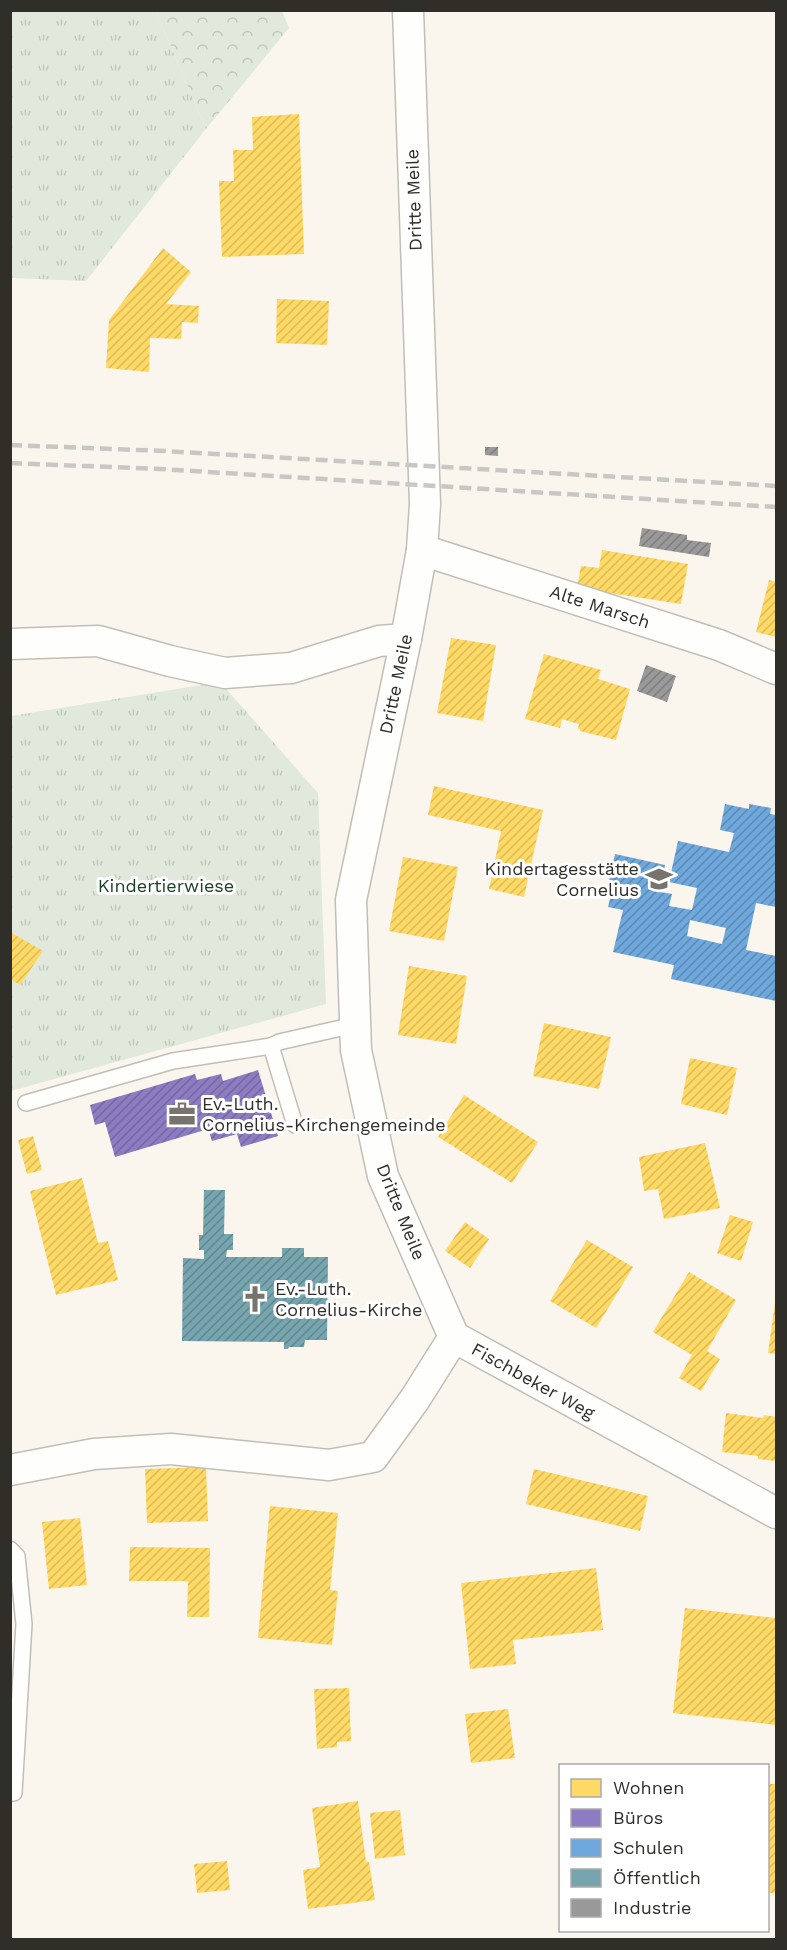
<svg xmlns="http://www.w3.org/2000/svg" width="787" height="1950" viewBox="0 0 787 1950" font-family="'Work Sans',sans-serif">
<defs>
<pattern id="grass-tufts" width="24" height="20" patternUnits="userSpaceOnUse" patternTransform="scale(1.5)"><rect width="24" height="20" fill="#e1e9dc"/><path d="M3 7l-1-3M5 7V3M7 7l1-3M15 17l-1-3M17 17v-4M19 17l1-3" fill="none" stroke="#c1c8bd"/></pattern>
<pattern id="forest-crowns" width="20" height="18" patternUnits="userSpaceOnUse" patternTransform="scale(1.5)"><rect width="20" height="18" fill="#e1e9dc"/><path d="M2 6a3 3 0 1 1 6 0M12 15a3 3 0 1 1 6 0" fill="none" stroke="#c1c8bd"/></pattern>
<pattern id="homes-hatch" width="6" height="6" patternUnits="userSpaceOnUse" patternTransform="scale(1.5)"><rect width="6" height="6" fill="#ffd966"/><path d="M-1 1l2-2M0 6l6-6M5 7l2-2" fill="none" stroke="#dbbb58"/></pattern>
<pattern id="offices-hatch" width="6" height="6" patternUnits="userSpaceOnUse" patternTransform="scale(1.5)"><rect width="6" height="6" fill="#8e7cc3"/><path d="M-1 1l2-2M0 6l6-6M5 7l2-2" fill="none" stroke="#74669e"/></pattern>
<pattern id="schools-hatch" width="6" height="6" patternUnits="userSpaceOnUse" patternTransform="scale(1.5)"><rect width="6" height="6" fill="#6fa8dc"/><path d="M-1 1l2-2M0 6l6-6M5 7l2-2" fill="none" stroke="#5c89b2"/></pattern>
<pattern id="public-hatch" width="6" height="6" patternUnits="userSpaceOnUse" patternTransform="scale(1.5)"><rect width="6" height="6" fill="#76a5af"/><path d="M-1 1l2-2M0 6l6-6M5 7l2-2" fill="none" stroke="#61878e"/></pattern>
<pattern id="industry-hatch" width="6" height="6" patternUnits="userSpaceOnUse" patternTransform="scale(1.5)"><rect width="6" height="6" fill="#999"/><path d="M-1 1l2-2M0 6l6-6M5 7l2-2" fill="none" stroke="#7d7d7d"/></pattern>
</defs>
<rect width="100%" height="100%" fill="#faf6ee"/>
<g fill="url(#grass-tufts)">
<path d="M11,11H156L206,129L86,281L11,278Z"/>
<path d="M220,682L318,793L326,1004L11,1091V716Z"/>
</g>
<path fill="url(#forest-crowns)" d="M156,11H282L289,28L206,129Z"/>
<g fill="url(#homes-hatch)">
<path d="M299,114L304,254L222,257L219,181H234L233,150H253L252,117Z"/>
<path d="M163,248L191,272L166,304L199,306L198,323L182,322L181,339L150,338L149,372L106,368L109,320Z"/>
<path d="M277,299L329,301L327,345L276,343Z"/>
<path d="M602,550L688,564L681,604L577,588L581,566L599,568Z"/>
<path d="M769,580L776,582V637L756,632Z"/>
<path d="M451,638L496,645L483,721L437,713Z"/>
<path d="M544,654L601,670L598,679L630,689L616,740L580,731V729H578L579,724L562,719L560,728L525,719Z"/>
<path d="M434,786L543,810L524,897L489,889L501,831L428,815Z"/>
<path d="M403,857L458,867L444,941L389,931Z"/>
<path d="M10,932L43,951L20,985L10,979Z"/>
<path d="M409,966L467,976L456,1044L398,1035Z"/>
<path d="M544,1023L611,1037L599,1089L533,1076Z"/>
<path d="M690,1058L737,1068L727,1115L681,1104Z"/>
<path d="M464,1095L538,1142L512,1183L438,1137Z"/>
<path d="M33,1136L42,1170L27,1174L18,1140Z"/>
<path d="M705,1143L720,1208L664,1219L658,1189L644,1191L639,1157Z"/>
<path d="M82,1178L98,1243L108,1241L118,1280L56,1295L30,1191Z"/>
<path d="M730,1215L753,1222L741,1261L717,1253Z"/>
<path d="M465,1222L489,1239L470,1268L445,1251Z"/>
<path d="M587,1240L633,1267L596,1328L550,1301Z"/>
<path d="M689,1272L736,1300L707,1351L720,1359L701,1391L679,1378L692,1355L653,1332Z"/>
<path d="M775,1303H776V1354L768,1353Z"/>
<path d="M726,1413L763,1418L764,1415L776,1417V1461L758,1459V1456L722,1452Z"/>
<path d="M206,1467L208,1521L147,1523L145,1469Z"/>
<path d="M534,1469L648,1496L640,1531L526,1504Z"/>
<path d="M270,1506L338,1513L330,1590L338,1591L332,1645L258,1638Z"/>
<path d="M80,1518L87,1585L49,1589L42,1522Z"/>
<path d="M130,1547L210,1548L209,1617H187L188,1581H129Z"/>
<path d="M596,1568L603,1630L513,1640L516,1664L470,1669L461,1583Z"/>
<path d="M685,1608L776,1618V1725L673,1713Z"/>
<path d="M349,1688L351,1741L337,1742V1747L317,1749L314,1689Z"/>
<path d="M508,1709L515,1758L471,1763L465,1714Z"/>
<rect x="768" y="1784" width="8" height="109"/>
<path d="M358,1801L366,1862H369L375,1900L308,1909L303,1870L320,1867L312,1808Z"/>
<path d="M400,1810L405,1855L375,1859L370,1813Z"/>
<path d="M227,1861L230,1890L197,1893L194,1864Z"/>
</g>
<path fill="url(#offices-hatch)" d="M258,1070L278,1136L241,1147L237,1134L212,1141L208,1129L115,1157L105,1122L95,1125L90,1105L195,1074L197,1080L221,1074L223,1081Z"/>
<path fill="url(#schools-hatch)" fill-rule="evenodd" d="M725,804L749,809V804L771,808L770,814L776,815V907L756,903L746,950L776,956V1001L671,979L674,965L613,952L623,910L608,907L612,891L607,890L615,854L665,865L660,892L672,894L669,906L692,910L697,888L669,882L678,841L729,852L734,833L720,830ZM690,920L726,928L722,944L687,936Z"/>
<path fill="url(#public-hatch)" d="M204,1190H225L224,1234H233V1250H227L226,1257H282V1248H304V1257H328L327,1340H305L304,1347H289L288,1349H284V1342L182,1341L183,1258L204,1259V1250H199V1235H203Z"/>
<g fill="url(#industry-hatch)">
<path d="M485,447H498V456L485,455Z"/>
<path d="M642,528L687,535V540L711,543L709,557L639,546Z"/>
<path d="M646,665L676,676L667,702L637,691Z"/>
</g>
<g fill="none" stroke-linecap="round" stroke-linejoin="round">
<defs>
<g id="lane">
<path d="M26,1103L173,1061L271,1046"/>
<path d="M295,1125L271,1046L279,1042L341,1028H355"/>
<path d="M10,1549L17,1556L24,1624L14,1793H10"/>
</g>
<g id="street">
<path d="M408,10L425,504L422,550L406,639L351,900L356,1050L383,1176L454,1337"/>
<path d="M422,550L719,645L776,669"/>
<path d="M10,644L98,641L170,661L225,673L291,668L379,641L406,639"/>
<path d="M454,1337L776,1513"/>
<path d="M10,1470L94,1454L171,1449L329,1465L373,1457L415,1399L454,1337"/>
</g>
</defs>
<use href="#lane" stroke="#c1beb8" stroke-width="18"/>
<use href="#street" stroke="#c1beb8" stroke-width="33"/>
<use href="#lane" stroke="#fefefc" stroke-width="15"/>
<use href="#street" stroke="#fefefc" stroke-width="30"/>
<g stroke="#c9c7c5" stroke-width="4.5" stroke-dasharray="12 6" stroke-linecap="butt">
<path d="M10,445L164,451L776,486"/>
<path d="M10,463L160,469L776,507"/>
</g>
</g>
<defs>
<symbol id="school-bare" viewBox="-9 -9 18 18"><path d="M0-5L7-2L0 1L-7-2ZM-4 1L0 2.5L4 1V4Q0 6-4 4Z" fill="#77746d" stroke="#fff" stroke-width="2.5" paint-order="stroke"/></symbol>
<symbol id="office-bare" viewBox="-9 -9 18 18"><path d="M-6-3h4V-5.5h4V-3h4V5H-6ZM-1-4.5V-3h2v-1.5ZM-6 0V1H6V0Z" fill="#77746d" stroke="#fff" stroke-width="2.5" paint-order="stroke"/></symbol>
<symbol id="church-bare" viewBox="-9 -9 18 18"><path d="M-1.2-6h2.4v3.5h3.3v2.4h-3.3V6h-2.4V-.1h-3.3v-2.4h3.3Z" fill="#77746d" stroke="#fff" stroke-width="2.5" paint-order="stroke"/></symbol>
</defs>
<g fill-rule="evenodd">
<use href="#school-bare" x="640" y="860" width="38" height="38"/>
<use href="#office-bare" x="163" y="1095" width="38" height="38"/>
<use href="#church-bare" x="236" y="1280" width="38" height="38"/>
</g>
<g text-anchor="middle" stroke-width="6" stroke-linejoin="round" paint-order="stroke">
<g font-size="18" fill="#302e28" stroke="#fff">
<text transform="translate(414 200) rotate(-92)" y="6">Dritte Meile</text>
<text transform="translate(600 607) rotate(18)" y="6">Alte Marsch</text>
<text transform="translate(396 684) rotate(-78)" y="6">Dritte Meile</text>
<text transform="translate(401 1212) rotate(68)" y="6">Dritte Meile</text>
<text transform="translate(533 1381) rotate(29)" y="6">Fischbeker Weg</text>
</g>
<g font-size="18" fill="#302e28" stroke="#fff" text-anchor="start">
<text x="639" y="875" text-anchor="end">Kindertagesstätte<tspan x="639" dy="21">Cornelius</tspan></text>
<text x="202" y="1110">Ev.-Luth.<tspan x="202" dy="21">Cornelius-Kirchengemeinde</tspan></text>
<text x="275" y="1295">Ev.-Luth.<tspan x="275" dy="21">Cornelius-Kirche</tspan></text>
</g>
<g font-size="18" fill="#1a4221" stroke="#fff">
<text x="166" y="892">Kindertierwiese</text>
</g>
</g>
<rect width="787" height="1950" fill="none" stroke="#302e28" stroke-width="24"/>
<rect x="559" y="1764" width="210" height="168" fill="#ffffff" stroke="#acaba9" stroke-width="1.5"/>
<rect x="571" y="1779" width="30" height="18" fill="#ffd966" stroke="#acaba9" stroke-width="1.5"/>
<text x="613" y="1794" font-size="18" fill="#302e28">Wohnen</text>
<rect x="571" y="1809" width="30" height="18" fill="#8e7cc3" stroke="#acaba9" stroke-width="1.5"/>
<text x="613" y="1824" font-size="18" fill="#302e28">Büros</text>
<rect x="571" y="1839" width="30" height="18" fill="#6fa8dc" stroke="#acaba9" stroke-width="1.5"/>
<text x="613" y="1854" font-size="18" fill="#302e28">Schulen</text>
<rect x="571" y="1869" width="30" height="18" fill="#76a5af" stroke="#acaba9" stroke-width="1.5"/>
<text x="613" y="1884" font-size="18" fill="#302e28">Öffentlich</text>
<rect x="571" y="1899" width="30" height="18" fill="#999999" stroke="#acaba9" stroke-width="1.5"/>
<text x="613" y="1914" font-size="18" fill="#302e28">Industrie</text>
</svg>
